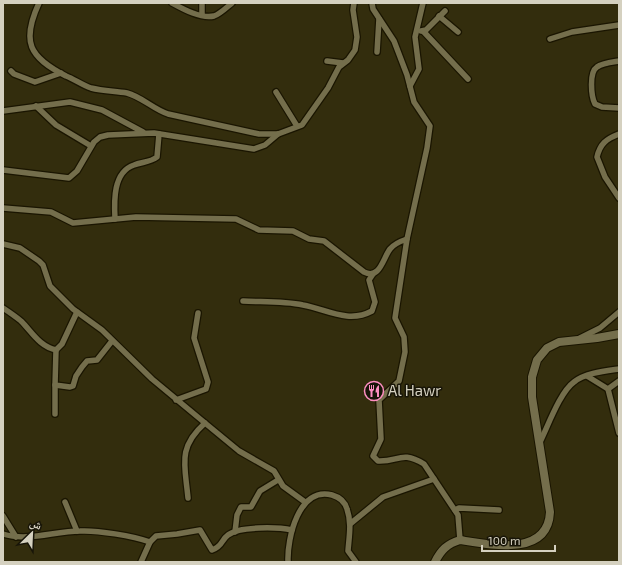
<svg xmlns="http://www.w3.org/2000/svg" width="622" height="565" viewBox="0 0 622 565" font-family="'Exo 2','Noto Naskh Arabic',sans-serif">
<rect width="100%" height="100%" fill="#332d0d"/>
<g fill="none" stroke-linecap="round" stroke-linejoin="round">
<defs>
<g id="street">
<path d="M39,3C21,42 29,57 66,76C74,79 82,85 91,88C103,91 115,91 127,93C142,97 153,109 168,114L259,134H278L302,125L328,88L339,67L348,60L355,50L357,37L353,10L354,3"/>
<path d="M172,3C183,9 201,19 214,16C220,14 227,7 232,3"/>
<path d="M372,3L373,9L394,41L407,75L414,102L430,126L427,148L407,239"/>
<path d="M202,15V3"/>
<path d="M439,16L458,32"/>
<path d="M421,31L426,30L445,11"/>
<path d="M423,31L468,79"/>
<path d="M550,39L572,32L619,25"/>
<path d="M377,52L379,19"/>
<path d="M327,61L343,63"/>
<path d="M619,61C613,62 602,63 597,67C589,72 591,96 595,104L602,107L619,108"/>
<path d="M11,71L14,74L35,82L61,73"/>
<path d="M410,86L419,69L415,37L423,3"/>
<path d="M276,92L297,126"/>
<path d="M36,106L56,125L91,146"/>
<path d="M3,111L70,102L102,110L143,132"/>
<path d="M619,134C606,139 600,144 597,157L605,177L619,198"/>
<path d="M3,170L69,178L77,171L94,142L100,137L108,135L154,133L254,149L265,145L278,134"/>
<path d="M3,208L51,212L73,223L136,217L236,219L259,230L293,231L309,239L324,241L364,272C380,280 383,258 390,249C394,244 401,241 407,239L395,318L404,337L405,352L399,381L379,400L381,439L373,456L378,461C399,462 401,450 424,464L458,515L460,540"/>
<path d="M115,219C114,201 113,172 134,165C142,162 151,162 157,157L159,134"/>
<path d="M3,244L20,248L39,261L43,265L50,286L73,309L102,330L152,379L205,423L239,451L274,471L283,486L305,502"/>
<path d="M243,301C263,302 284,301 303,305C326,309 348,324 372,311L375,302L369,280L373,274"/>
<path d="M3,308C9,312 15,316 21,321C32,332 39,346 56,350L62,344L77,312"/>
<path d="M580,338L600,328L619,312"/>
<path d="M56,350L55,385L70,387L73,386L76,376L82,367L87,361L97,360L112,341"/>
<path d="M587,376L608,389L619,433"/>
<path d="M55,385V414"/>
<path d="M608,389L619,381"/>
<path d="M176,400L206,389L208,382L194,338L198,313"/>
<path d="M540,442C548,426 560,392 574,382C585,373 605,371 619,369"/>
<path d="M188,498C185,465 177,448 205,423"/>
<path d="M65,502L77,531"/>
<path d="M455,510L459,508L499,510"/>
<path d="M3,516L16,537"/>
<path d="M350,524L383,497L434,479"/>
<path d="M235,532L237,515L241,507H251L260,491L278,480"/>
<path d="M3,534C28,542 54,531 80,531C97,530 133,536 150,542"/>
<path d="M141,562L150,542L156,536L177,534L200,530L212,550C223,546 221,540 228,535C239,526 278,527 292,530"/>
<path d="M288,562C287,538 299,486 332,495C339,497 345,502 347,509C352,523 349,537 348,551L356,562"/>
</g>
<path id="secondary" d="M435,562C441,550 447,544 460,540C491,545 548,557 550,512L532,397V377L537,360L547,348L559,342L597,338L619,334"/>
</defs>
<use href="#street" stroke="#1a1501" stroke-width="8"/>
<use href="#secondary" stroke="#1a1501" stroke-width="10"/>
<use href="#street" stroke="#746e4c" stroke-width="5.5"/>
<use href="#secondary" stroke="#746e4c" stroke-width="8"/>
</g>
<defs>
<symbol id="restaurant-ring" viewBox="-11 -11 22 22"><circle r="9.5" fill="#181508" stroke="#fd8ec0" stroke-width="1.5"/><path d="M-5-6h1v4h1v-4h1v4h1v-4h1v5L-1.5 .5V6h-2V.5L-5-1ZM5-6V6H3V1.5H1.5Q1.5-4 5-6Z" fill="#fd8ec0"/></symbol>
</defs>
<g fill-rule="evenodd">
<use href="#restaurant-ring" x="363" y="380" width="22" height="22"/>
</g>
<g text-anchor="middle" stroke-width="3" stroke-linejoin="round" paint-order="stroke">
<g font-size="15" fill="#d5d1c0" stroke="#181508" text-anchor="start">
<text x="388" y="396">Al Hawr</text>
</g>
</g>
<rect width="622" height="565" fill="none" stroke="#d5d1c0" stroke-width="8"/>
<g transform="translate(32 533) rotate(24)" stroke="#181508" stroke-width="3" paint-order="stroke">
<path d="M0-3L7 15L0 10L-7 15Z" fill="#d5d1c0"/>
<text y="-6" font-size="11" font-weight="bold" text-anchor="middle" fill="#d5d1c0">ش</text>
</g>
<path d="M482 545v6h73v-6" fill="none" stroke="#d5d1c0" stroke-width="2"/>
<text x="488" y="545" font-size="12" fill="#d5d1c0" stroke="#181508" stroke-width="3" paint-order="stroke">100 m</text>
</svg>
